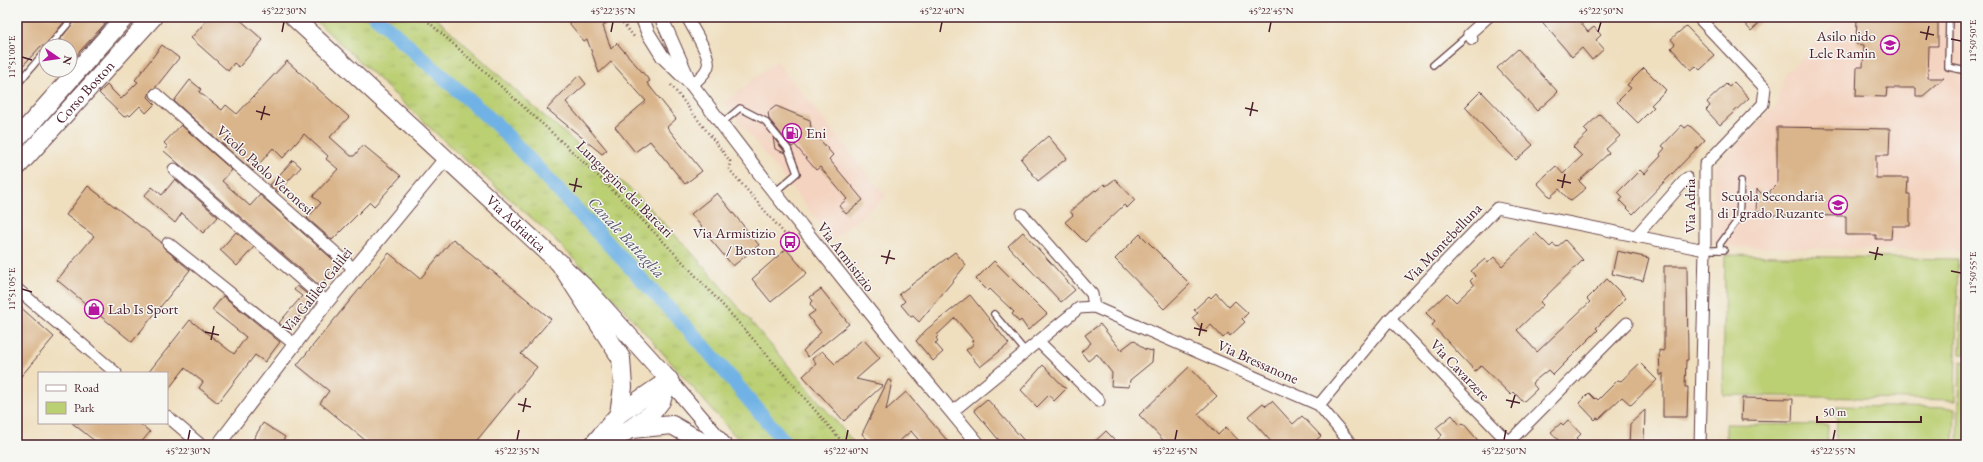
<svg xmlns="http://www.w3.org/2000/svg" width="1983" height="462" viewBox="0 0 1983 462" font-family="'EB Garamond',serif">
<defs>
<pattern id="grass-tufts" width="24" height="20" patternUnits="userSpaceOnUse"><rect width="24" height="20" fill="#bbcf73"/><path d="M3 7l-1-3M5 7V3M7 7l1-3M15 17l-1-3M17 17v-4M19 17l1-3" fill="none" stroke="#a2b164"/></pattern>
</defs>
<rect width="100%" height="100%" fill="#f6f6f2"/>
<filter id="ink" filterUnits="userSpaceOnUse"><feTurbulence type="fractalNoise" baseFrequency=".025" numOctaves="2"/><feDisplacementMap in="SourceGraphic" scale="8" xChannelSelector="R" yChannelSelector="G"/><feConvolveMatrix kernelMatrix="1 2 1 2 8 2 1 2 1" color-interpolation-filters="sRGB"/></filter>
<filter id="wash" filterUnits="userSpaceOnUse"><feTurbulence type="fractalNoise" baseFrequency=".012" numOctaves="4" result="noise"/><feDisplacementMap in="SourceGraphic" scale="16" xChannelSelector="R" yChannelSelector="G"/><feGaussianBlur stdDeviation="0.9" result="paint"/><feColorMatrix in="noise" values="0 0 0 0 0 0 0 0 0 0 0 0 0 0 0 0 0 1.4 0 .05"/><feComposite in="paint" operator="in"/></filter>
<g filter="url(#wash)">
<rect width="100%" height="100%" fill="#efdfbf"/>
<g fill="#f4d3c0">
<path d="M1843,17H1966L1962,251L1725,247V244H1713L1714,167L1775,107L1786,73Z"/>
<path d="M776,61L886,197L833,240L724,103Z"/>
</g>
<path fill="url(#grass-tufts)" stroke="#82774f" d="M312,17H435L535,108L639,197L694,255L856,445H743L624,309L543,228L455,151Z"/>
<g fill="#bbcf73" stroke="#82774f">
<path d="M1725,255L1958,259L1955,400L1723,395Z"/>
<path d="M1962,259H1966V354H1960Z"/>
<path d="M1960,361L1966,362V445H1958Z"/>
<path d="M1837,406L1955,408L1954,445H1836Z"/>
<path d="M1726,424L1828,425L1827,445H1726Z"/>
</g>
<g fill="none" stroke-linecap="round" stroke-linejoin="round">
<path stroke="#70b2e5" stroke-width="15" d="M376,17L498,126L702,344L787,445"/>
</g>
<g id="blocks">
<g fill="#dab58b">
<path d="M17,17H68L45,46H41L17,72Z"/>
<path d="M78,17H111L70,62V46H55Z"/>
<path d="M210,17H237L263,40L239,67L234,63L228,71L191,38Z"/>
<path d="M564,17H614L603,26L611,49L617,43L650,81L647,83L676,119L667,127L702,171L685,184L650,141L635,152L615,127L646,101L611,62L599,73L587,39L584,41Z"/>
<path d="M1538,17H1576L1588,32L1594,27L1601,35L1596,40L1604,49L1592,60L1582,48L1572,57Z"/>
<path d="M1739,17H1766L1751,31Z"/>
<path d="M1857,17H1938V46H1929L1928,78H1944L1923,96H1916V88H1887L1886,97L1856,96L1857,67H1863L1864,45L1856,44Z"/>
<path d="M1686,26L1715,56L1700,70L1696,66L1691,70L1671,48L1675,44L1671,39Z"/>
<path d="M162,45L179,58L156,87L151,90L148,97L155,104L146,113L140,106L130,116L128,114L124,117L99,93L107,85L121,99L138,82L135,80Z"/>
<path d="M1518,49L1558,92L1537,111L1497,68Z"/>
<path d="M287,61L349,117L330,137L351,156H354L363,145L401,176L374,206L370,202L332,240L307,218L321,203L313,196L338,169L326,159L328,156L304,134L283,158L273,148L253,171L174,101L190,80L201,89L199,92L222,110L226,105L237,114Z"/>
<path d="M1644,68L1666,90L1651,105L1654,107L1638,123L1617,102L1631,88L1627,85Z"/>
<path d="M579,75L586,84L566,102L607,150L602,154L547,109Z"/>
<path d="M1734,82L1749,98L1720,125L1706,110L1710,106L1707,102L1726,84L1729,87Z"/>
<path d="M1481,91L1533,145L1516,160L1465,107Z"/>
<path d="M776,106L810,120L811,129L833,155L829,159L863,200L846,214L839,206L847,199L820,167L816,170L795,145L792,147L769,119L768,112Z"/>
<path d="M1600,114L1620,136L1606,149L1609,153L1579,181L1586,188L1570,201L1559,189L1550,197L1537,183L1556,166L1563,174L1582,156L1573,147L1588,133L1584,129Z"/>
<path d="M181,125L232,170L222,181L250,206L260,195L338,264L320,286L164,151L168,147L164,143Z"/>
<path d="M1682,125L1685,128L1689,125L1705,140L1633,214L1620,201L1623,197L1618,192L1640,170L1644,174L1661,156L1660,154L1665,148L1662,146Z"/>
<path d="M1777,127L1890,129L1889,155H1876V178H1908L1907,194H1910V226H1892L1891,239H1876V235H1846V216L1761,215V212H1756L1757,189L1764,196L1770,195V191L1777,184Z"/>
<path d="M1048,136L1067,158L1038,181L1021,159Z"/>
<path d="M773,137L784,151L785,153L775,149Z"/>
<path d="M293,160L301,167L278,192L270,185Z"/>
<path d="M175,179L218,217L203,233L182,213L175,223L144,196L152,187L162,195Z"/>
<path d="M1115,179L1135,200L1127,208L1124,205L1085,242L1065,222L1073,215L1070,211L1095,190L1096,191L1104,184L1106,186Z"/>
<path d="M88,186L161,242L164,248L190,270L132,342L57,280L94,236L66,215Z"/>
<path d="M717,193L759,245L733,266L705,233L706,232L691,214Z"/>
<path d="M236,232L254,247L237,266L220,250Z"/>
<path d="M1023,232L1075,290L1061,302L1008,246Z"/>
<path d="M1536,233L1550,247L1553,244L1557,247L1565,240L1583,260L1540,302L1543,305L1517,330L1537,352L1590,302L1587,299L1607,279L1626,298L1596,328L1598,330L1553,375L1548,370L1532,383L1537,389L1523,402L1514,392L1511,395L1481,366L1475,371L1432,325L1435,322L1426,313L1447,293L1456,302L1474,285L1470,281L1475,276L1471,271L1485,259L1488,263L1494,257L1502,266Z"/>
<path d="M1140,234L1190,284L1164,309L1115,259Z"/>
<path d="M453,239L551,319L521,354L537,367L473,445H371L320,403L329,391L297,365L389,253L420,279Z"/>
<path d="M786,249L807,273L771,302L752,279Z"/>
<path d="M1617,251L1649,258L1643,281L1612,274Z"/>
<path d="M955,252L966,265L919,322L913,316L911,317L901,305L905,301L899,294Z"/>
<path d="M994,261L1047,314L1028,330L1021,320L1019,322L1012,314L1014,312L990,289L988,291L976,279Z"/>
<path d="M1664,266H1687L1688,360H1686L1685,387H1688L1687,417H1663V373L1660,376L1659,350L1664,351Z"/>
<path d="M297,286L316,301L307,312L304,310L289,331L279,323L302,296L294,290Z"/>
<path d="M821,289L849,324L808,357L803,351L821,332L808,316L815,311L810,304L813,301L810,297Z"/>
<path d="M1216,293L1229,307L1235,301L1248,313L1242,319L1245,322L1230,336L1228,333L1223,338L1211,325L1204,331L1192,318L1198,313L1194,310L1209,296L1211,298Z"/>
<path d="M970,295L1009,344L980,367L966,350L974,344L972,342L974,341L955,318L937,335L938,336L936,338L938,341L935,343L943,352L933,361L916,341L926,330Z"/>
<path d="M223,296L280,342L265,362L255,355L218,403L199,388L203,382L185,368L167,391V373H148L190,320L234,354L246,337L212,310Z"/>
<path d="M17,304L54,337L17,381Z"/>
<path d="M1100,324L1121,350L1134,340L1144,349L1153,351L1152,362L1130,380L1129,387L1111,386L1112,373L1097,354L1088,361L1081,352L1091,343L1085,335Z"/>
<path d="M863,339L880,358L856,379L883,385L844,421L803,376L816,364L812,359L822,351L835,364Z"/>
<path d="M1640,363L1657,380L1631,405L1622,397L1599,419L1597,418L1595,420L1579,403L1589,393L1595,399L1596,398L1598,400L1618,380L1621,381Z"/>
<path d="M1043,365L1066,389L1054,401L1049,395L1037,407L1021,390Z"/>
<path d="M1189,367L1217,396L1198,414L1218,435L1226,427L1243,445H1168L1139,415Z"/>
<path d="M888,380L892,381L886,410L906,392L951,445H923L911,431L895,445H873L862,434Z"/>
<path d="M1742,398L1793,399L1792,421L1741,420Z"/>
<path d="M987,399L994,407L1028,445H1003L974,410Z"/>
<path d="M1272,401L1293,424L1302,416L1321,436L1311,445H1274L1248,416L1263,403L1266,406Z"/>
<path d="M1645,410L1644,445H1629L1630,424Z"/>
<path d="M1452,415L1460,425L1463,423L1482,445H1432L1442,435L1436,428Z"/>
<path d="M1568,420L1581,434L1576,439L1582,445H1563L1551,432L1561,423L1563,425Z"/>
<path d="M72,423H139L150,432L139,445H100Z"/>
<path d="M263,423L285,437L280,445H250Z"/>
<path d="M1106,431L1120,445H1091Z"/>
</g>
</g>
</g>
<g filter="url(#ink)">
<use href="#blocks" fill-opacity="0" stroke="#633c41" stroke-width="1"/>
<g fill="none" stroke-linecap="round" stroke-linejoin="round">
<defs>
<g id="service">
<path d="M1949,17L1948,67L1966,71"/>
<path d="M49,46L74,17"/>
<path d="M1433,65L1469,34"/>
<path d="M17,85L46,50"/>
<path d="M722,123L740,108L765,121L788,149L797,173L775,192"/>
<path d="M1705,250H1724"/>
<path d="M1720,250V244L1739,218L1741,181"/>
<path d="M994,314L1026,352"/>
</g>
<g id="minor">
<path d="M687,17C692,28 711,55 708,66C706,74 697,80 692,85"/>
<path d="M1698,17L1765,88L1763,104L1705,165V250L1700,445"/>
<path d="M1472,39L1469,34L1488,17"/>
<path d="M156,94L354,269"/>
<path d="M174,169L327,302"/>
<path d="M1022,214L1092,294L1094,307"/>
<path d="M1636,236L1687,178"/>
<path d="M168,243L294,344"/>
<path d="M17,289L116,373"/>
<path d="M1390,319L1511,445"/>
<path d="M1039,342L1099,401"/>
<path d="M1319,405L1390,319L1497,208L1705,250"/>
<path d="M952,412L1079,308L1094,307L1319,405L1352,445"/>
<path d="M167,416L201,445"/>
<path d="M1509,442L1627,323"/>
</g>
<g id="tertiary">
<path d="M642,17L648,33L663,57L692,85L767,183L902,352L979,445"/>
<path d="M661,17L688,78"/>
<path d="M218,445L327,302L446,158"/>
</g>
<path id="secondary" d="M669,380L724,445"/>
<g id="primary">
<path id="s1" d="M293,17L588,290L669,380"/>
</g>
<g id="trunk">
<path d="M17,139L125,17"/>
<path id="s2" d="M17,167L153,17"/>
<path d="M559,262L621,358L623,387L619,414"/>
<path d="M632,429L672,425L707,445"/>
<path d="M593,445L619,414L669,380"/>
<path d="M607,445L651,414L661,401L669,380"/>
</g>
</defs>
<use href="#service" stroke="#633c41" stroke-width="8"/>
<use href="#minor" stroke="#633c41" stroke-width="13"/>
<use href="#tertiary" stroke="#633c41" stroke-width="15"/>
<use href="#secondary" stroke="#633c41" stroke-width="17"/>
<use href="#primary" stroke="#633c41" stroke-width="19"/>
<use href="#trunk" stroke="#633c41" stroke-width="20"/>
<g stroke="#633c41" stroke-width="2.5" stroke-dasharray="1 3" stroke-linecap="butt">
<path d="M423,17C500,86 579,154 651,229C719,298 782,372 845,445"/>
<path d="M618,17L635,38"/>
<path d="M671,85L730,161L729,169L784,233L792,236"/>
<path d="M1965,103H1966"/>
</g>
<use href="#service" stroke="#fff" stroke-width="5.5"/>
<use href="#minor" stroke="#fff" stroke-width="11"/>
<use href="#tertiary" stroke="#fff" stroke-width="13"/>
<use href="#secondary" stroke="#fff" stroke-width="15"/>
<use href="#primary" stroke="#fff" stroke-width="17"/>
<use href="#trunk" stroke="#fff" stroke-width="18"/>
</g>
</g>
<path fill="none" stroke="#4a1f2b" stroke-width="1.5" d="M282,32L284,22M611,32L613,22M940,32L942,22M1269,32L1271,22M1598,32L1601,22M1920,32L1934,35M1951,39L1961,41M1926,40L1929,26M22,57L32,60M1245,108L1258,111M256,111L270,115M1250,116L1253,102M261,120L265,106M1557,180L1571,183M569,184L582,187M1562,188L1565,174M574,192L577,178M1869,252L1883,255M881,256L895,259M1875,260L1878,247M886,264L890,250M1951,271L1961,273M22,289L32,292M1194,328L1207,331M205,332L219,335M1199,336L1202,323M211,340L214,326M1506,400L1520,403M518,404L531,407M1511,408L1515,395M523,412L526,398M188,440L190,430M517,440L519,430M846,440L848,430M1175,440L1177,430M1504,440L1506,430M1833,440L1835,430"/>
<defs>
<symbol id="school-ring" viewBox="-11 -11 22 22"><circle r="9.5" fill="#f6f6f2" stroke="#b5179e" stroke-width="1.5"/><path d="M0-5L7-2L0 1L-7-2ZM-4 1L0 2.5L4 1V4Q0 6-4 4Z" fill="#b5179e"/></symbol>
<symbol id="fuel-ring" viewBox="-11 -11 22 22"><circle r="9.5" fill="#f6f6f2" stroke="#b5179e" stroke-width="1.5"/><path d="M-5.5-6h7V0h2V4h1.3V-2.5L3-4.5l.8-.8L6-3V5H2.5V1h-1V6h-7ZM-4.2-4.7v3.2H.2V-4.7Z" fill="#b5179e"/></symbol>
<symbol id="bus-ring" viewBox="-11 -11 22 22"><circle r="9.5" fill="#f6f6f2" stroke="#b5179e" stroke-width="1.5"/><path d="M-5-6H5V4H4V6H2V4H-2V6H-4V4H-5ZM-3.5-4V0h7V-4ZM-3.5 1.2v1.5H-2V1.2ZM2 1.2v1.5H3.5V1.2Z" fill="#b5179e"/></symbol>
<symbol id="shop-ring" viewBox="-11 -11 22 22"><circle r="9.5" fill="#f6f6f2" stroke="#b5179e" stroke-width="1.5"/><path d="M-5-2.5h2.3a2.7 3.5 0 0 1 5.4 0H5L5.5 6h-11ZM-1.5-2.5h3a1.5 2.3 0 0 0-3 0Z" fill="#b5179e"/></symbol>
</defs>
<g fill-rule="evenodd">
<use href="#school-ring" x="1879" y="34" width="22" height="22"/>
<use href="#fuel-ring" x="781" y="122" width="22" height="22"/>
<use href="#school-ring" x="1827" y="194" width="22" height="22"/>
<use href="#bus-ring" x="779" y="231" width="22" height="22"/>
<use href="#shop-ring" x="83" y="298" width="22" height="22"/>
</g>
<g text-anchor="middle" stroke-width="3" stroke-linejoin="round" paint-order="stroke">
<g font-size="15" fill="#4a1f2b" stroke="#f6f6f2" text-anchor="end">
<text x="1876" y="41">Asilo nido<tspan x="1876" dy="17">Lele Ramin</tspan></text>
<text x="806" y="138" text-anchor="start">Eni</text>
<text x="1824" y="201">Scuola Secondaria<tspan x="1824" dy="17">di I grado Ruzante</tspan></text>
<text x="776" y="238">Via Armistizio<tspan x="776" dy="17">/ Boston</tspan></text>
<text x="108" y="314" text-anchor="start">Lab Is Sport</text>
</g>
<g font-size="15" fill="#4a1f2b" stroke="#f6f6f2">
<text dy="5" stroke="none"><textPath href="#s2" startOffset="101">Corso Boston</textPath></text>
<text transform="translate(265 170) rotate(42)" y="5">Vicolo Paolo Veronesi</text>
<text transform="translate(625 189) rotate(45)" y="5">Lungargine dei Barcari</text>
<text transform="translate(1690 206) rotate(-90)" y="5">Via Adria</text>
<text dy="5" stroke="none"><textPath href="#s1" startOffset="304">Via Adriatica</textPath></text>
<text transform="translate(1443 243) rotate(-46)" y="5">Via Montebelluna</text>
<text transform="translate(846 257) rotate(52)" y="5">Via Armistizio</text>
<text transform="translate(317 290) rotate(-52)" y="5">Via Galileo Galilei</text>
<text transform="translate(1258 362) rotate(24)" y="5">Via Bressanone</text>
<text transform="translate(1460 370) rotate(46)" y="5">Via Cavarzere</text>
</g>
<g font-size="16" font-style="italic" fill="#57526c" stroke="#f6f6f2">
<text transform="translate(627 237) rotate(47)" y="6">Canale Battaglia</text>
</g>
</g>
<rect width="1983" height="462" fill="none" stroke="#f6f6f2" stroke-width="44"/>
<rect x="38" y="372" width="130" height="52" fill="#f6f6f2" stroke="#b1a0a2"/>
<rect x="46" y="385" width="20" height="6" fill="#ffffff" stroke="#b1a0a2"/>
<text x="74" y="392" font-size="12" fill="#4a1f2b">Road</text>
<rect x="46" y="402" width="20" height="12" fill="#bbcf73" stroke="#b1a0a2"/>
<text x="74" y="412" font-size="12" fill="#4a1f2b">Park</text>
<g transform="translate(58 58) rotate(103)"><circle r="19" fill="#f6f6f2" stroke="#b1a0a2"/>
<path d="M0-3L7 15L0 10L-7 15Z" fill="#b5179e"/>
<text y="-6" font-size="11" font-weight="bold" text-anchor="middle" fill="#4a1f2b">N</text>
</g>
<path d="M1817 416v6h104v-6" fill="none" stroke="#4a1f2b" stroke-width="2"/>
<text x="1823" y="416" font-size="12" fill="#4a1f2b" stroke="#f6f6f2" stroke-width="3" paint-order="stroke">50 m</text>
<rect x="22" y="22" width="1939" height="418" fill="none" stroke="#4a1f2b" stroke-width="1.5"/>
<g font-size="10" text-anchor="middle" fill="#4a1f2b">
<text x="284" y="14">45°22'30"N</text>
<text x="613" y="14">45°22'35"N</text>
<text x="942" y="14">45°22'40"N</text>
<text x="1271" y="14">45°22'45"N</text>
<text x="1601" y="14">45°22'50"N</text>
<text transform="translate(1972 41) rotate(-90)" y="4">11°50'50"E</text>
<text transform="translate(11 57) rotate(-90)" y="4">11°51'00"E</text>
<text transform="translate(1972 273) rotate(-90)" y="4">11°50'55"E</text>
<text transform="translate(11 289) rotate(-90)" y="4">11°51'05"E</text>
<text x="188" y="454">45°22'30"N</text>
<text x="517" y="454">45°22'35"N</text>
<text x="846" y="454">45°22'40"N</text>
<text x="1175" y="454">45°22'45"N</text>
<text x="1504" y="454">45°22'50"N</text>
<text x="1833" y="454">45°22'55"N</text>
</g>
</svg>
